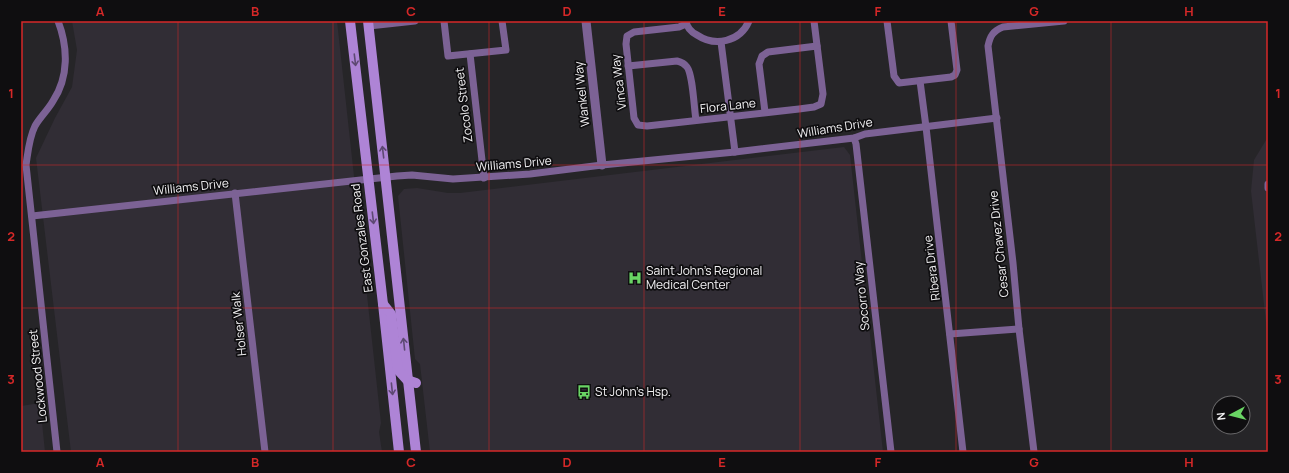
<svg xmlns="http://www.w3.org/2000/svg" width="1289" height="473" viewBox="0 0 1289 473" font-family="Manrope,sans-serif">
<rect width="100%" height="100%" fill="#262528"/>
<g fill="#312d35">
<path d="M72,21H337L381,423L379,432L382,452H71L36,158L55,118L72,87L77,50Z"/>
<path d="M1268,137V339L1251,191L1254,160Z"/>
<path d="M844,147L850,155L883,452H430L420,364L415,359L398,196L404,189L417,188L448,193H460Z"/>
<path d="M40,403L45,452H21V406Z"/>
</g>
<g fill="none" stroke-linecap="round" stroke-linejoin="round">
<g stroke="#7c6295" stroke-width="7">
<path d="M444,21L448,56L506,50L502,21"/>
<path d="M686,21C687,28 691,32 697,35C715,47 740,42 749,21"/>
<path d="M887,21L894,76L899,83L951,77L955,75L957,70L951,21"/>
<path d="M686,24L679,27L634,32L627,36L626,44L634,118L638,125L647,126L799,109L814,107L821,104L823,94L814,21"/>
<path d="M369,26L415,21"/>
<path d="M721,42L735,152"/>
<path d="M470,54L484,178"/>
<path d="M628,66L677,61C681,62 684,63 687,67C693,75 694,109 696,120"/>
<path d="M920,81L926,127L963,452"/>
<path d="M765,112L759,64L762,56L768,52L817,46"/>
<path d="M854,138L856,144L891,452"/>
<path d="M1268,184V188"/>
<path d="M235,193L265,452"/>
<path d="M32,216L397,176L412,175L453,179L530,174L602,165L735,152L854,138L865,134L997,118"/>
<path d="M950,334L1019,329"/>
<path d="M57,452L26,165C28,152 29,138 35,126C40,117 48,110 53,101C69,77 68,47 58,21"/>
<path d="M1034,452L1019,329L1013,263L988,46C990,36 993,31 1003,27L1064,21"/>
</g>
<path stroke="#7c6295" stroke-width="9" d="M586,21L602,165"/>
<g stroke="#ae84d6" stroke-width="10">
<path d="M350,21L383,304L399,452"/>
<path d="M368,21L416,452"/>
<path d="M383,304L391,314L398,370L407,380L416,383"/>
</g>
</g>
<defs><path id="oneway-shaft" d="M-6 0H5M1.5-3L5.5 0L1.5 3" fill="none" stroke-width="1.6" stroke-linecap="round" stroke-linejoin="round"/></defs>
<g stroke="#5e4973">
<use href="#oneway-shaft" transform="translate(355 60) rotate(83)"/>
<use href="#oneway-shaft" transform="translate(383 152) rotate(-97)"/>
<use href="#oneway-shaft" transform="translate(373 218) rotate(83)"/>
<use href="#oneway-shaft" transform="translate(404 344) rotate(-96)"/>
<use href="#oneway-shaft" transform="translate(392 389) rotate(84)"/>
</g>
<path fill="none" stroke="#d62828" stroke-width="1" stroke-opacity="0.55" d="M178,21V452M333,21V452M489,21V452M644,21V452M800,21V452M956,21V452M1111,21V452M21,165H1268M21,308H1268"/>
<defs>
<symbol id="hospital-bare" viewBox="-9 -9 18 18"><path d="M-5-5h3v3.5h4V-5h3V5h-3V1.5h-4V5h-3Z" fill="#69d464" stroke="#0f0e10" stroke-width="2.5" paint-order="stroke"/></symbol>
<symbol id="bus-bare" viewBox="-9 -9 18 18"><path d="M-5-6H5V4H4V6H2V4H-2V6H-4V4H-5ZM-3.5-4V0h7V-4ZM-3.5 1.2v1.5H-2V1.2ZM2 1.2v1.5H3.5V1.2Z" fill="#69d464" stroke="#0f0e10" stroke-width="2.5" paint-order="stroke"/></symbol>
</defs>
<g fill-rule="evenodd">
<use href="#hospital-bare" x="625" y="268" width="20" height="20"/>
<use href="#bus-bare" x="574" y="382" width="20" height="20"/>
</g>
<g text-anchor="middle" stroke-width="3.5" stroke-linejoin="round" paint-order="stroke">
<g font-size="12" fill="#f3f2f4" stroke="#0f0e10">
<text transform="translate(619 82) rotate(-97)" y="4">Vinca Way</text>
<text transform="translate(582 94) rotate(-96)" y="4">Wankel Way</text>
<text transform="translate(464 105) rotate(-97)" y="4">Zocolo Street</text>
<text transform="translate(728 106) rotate(-6)" y="4">Flora Lane</text>
<text transform="translate(835 128) rotate(-9)" y="4">Williams Drive</text>
<text transform="translate(514 164) rotate(-5)" y="4">Williams Drive</text>
<text transform="translate(191 187) rotate(-6)" y="4">Williams Drive</text>
<text transform="translate(362 238) rotate(-97)" y="4">East Gonzales Road</text>
<text transform="translate(999 244) rotate(-96)" y="4">Cesar Chavez Drive</text>
<text transform="translate(932 268) rotate(-97)" y="4">Ribera Drive</text>
<text transform="translate(862 296) rotate(-96)" y="4">Socorro Way</text>
<text transform="translate(239 324) rotate(-96)" y="4">Holser Walk</text>
<text transform="translate(38 376) rotate(-96)" y="4">Lockwood Street</text>
</g>
<g font-size="12" fill="#f3f2f4" stroke="#0f0e10" text-anchor="start">
<text x="646" y="275">Saint John's Regional<tspan x="646" dy="14">Medical Center</tspan></text>
<text x="595" y="396">St John's Hsp.</text>
</g>
</g>
<rect width="1289" height="473" fill="none" stroke="#0f0e10" stroke-width="44"/>
<g transform="translate(1231 415) rotate(263)"><circle r="19" fill="#0f0e10" stroke="#6a696b"/>
<path d="M0-3L7 15L0 10L-7 15Z" fill="#69d464"/>
<text y="-6" font-size="11" font-weight="bold" text-anchor="middle" fill="#f3f2f4">N</text>
</g>
<rect x="22" y="22" width="1245" height="429" fill="none" stroke="#d62828" stroke-width="1.5"/>
<g font-size="13" text-anchor="middle" font-weight="bold" fill="#d62828">
<text x="100" y="16">A</text>
<text x="255" y="16">B</text>
<text x="411" y="16">C</text>
<text x="567" y="16">D</text>
<text x="722" y="16">E</text>
<text x="878" y="16">F</text>
<text x="1034" y="16">G</text>
<text x="1189" y="16">H</text>
<text x="11" y="98">1</text>
<text x="1278" y="98">1</text>
<text x="11" y="241">2</text>
<text x="1278" y="241">2</text>
<text x="11" y="384">3</text>
<text x="1278" y="384">3</text>
<text x="100" y="467">A</text>
<text x="255" y="467">B</text>
<text x="411" y="467">C</text>
<text x="567" y="467">D</text>
<text x="722" y="467">E</text>
<text x="878" y="467">F</text>
<text x="1034" y="467">G</text>
<text x="1189" y="467">H</text>
</g>
</svg>
